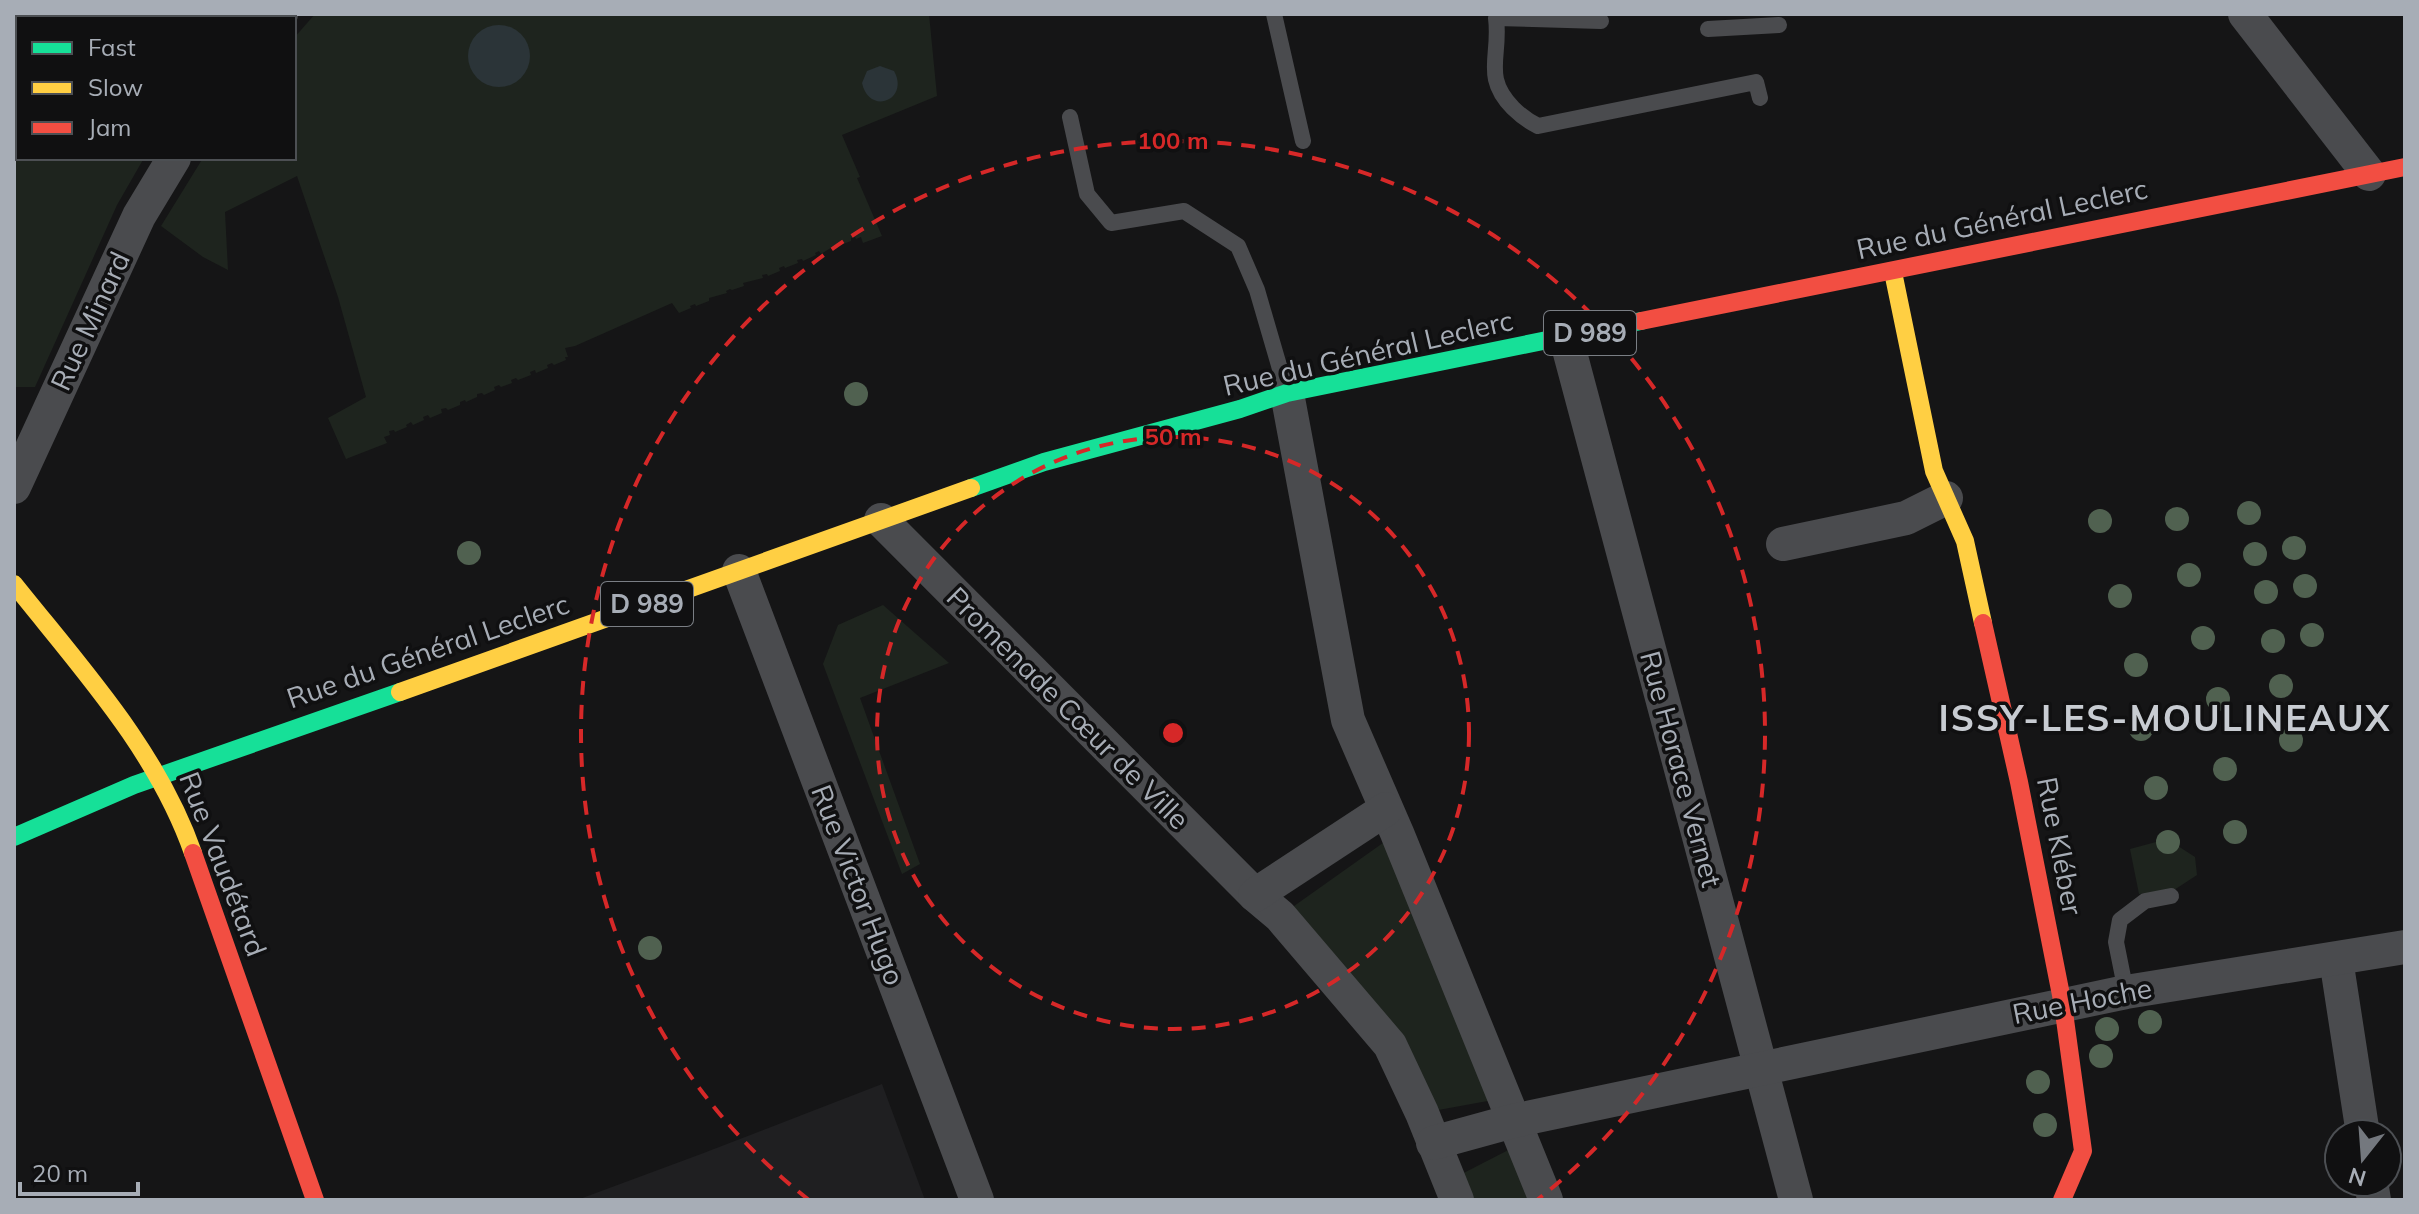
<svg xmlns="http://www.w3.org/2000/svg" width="2419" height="1214" viewBox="0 0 2419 1214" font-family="Mulish,sans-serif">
<rect width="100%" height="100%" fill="#151516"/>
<path fill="#1f1f21" d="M882,1084L925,1200H577L701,1154Z"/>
<g fill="#1e241e">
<path d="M14,14H248L245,18H18V158H144L117,205L35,387H14Z"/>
<path d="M315,14H929L937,96L842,135L860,177L857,178L882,236L863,243L861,237L856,239L855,237L851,238V241L838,246L837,244L821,254L819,251L815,253L816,255L803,261L802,259L797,260L798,263L785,268L784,266L779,268L780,271L768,276L767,274L762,275L763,278L743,283L744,286L732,290L730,289L726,291L727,293L709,298V301L696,306L695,304L690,306L691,308L679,313L672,303L575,346L565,348L568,357H565L566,360L554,365L552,363L547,365L548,368L536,373L535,370L530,372L531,375L518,380L516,378L511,380L512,383L501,387L499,385L494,387L495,390L484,395L482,393L477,394V397L466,402L465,400L460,402V405L448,410L446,408L441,409L442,413L430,418L428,415L423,417L424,420L413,425L411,422L406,425L407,427L395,432L394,430L389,431L390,435L384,437L387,443L346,459L328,418L366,397L338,297L297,176L225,212L228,270L203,257L161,226L203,158H294V38Z"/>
<path d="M883,605L949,663L860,698L920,864L902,874L823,664L838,625Z"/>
<path d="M1397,833L1504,1098L1422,1113L1280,916Z"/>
<path d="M2167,839L2195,857L2197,875L2174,890L2139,894L2130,849Z"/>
<path d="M1522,1143L1546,1200H1457L1450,1180Z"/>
</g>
<g fill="#2b3438">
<circle cx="499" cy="56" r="31"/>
<path d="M880,66L894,71C910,100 869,116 862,83L867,71Z"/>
</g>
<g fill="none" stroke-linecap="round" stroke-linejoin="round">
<g stroke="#4a4b4e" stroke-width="16">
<path d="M1274,14L1303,141"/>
<path d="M1601,21L1496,18C1501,57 1482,76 1513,108C1521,116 1528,121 1538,126L1756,82L1760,98"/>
<path d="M1708,29L1779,25"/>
<path d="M1070,117L1087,194L1111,223L1184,211L1238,246L1257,290L1287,393"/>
<path d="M2126,992L2116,942L2120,920L2145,901L2171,896"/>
</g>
<g stroke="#4a4b4e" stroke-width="34">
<path d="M2245,14L2369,174"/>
<path d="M278,18L281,14"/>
<path d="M1566,338L1796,1200"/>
<path d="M1287,393L1348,720L1397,833L1546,1200"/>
<path d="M14,487L139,216L174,158"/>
<path d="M881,520L1255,895L1280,916L1390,1045L1422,1113L1457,1200"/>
<path d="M1783,544L1906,518L1946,498"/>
<path d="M739,571L977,1200"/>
<path d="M1255,895L1386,809"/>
<path d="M2336,959L2363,1134"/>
<path d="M1433,1143L1513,1121L2126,992L2405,947"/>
<path d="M2371,1182L2374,1200"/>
</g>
<g stroke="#16e098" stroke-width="18">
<path d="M971,488L1044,462L1240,409L1287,393L1641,321"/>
<path d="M14,837L134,785L400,692"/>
</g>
<g stroke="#ffcf43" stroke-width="18">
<path d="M1893,272L1934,471L1965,541L1983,623"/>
<path d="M14,584C81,668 157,750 193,853"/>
<path d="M400,692L971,488"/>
</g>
<g stroke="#f24e42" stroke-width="18">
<path d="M1641,321L2405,167"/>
<path d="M1983,623L2019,782L2063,1005L2083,1151L2062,1200"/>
<path d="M193,853L315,1200"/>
</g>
</g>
<g fill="#506150">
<circle cx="856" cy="394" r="12"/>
<circle cx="2249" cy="513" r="12"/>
<circle cx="2177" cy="519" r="12"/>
<circle cx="2100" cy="521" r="12"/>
<circle cx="2294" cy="548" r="12"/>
<circle cx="469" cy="553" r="12"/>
<circle cx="2255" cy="554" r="12"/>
<circle cx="2189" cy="575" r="12"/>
<circle cx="2305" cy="586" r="12"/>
<circle cx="2266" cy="592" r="12"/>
<circle cx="2120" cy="596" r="12"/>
<circle cx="2312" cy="635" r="12"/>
<circle cx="2203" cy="638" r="12"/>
<circle cx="2273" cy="641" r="12"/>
<circle cx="2136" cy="665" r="12"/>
<circle cx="2281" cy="686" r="12"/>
<circle cx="2218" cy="699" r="12"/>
<circle cx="2141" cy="729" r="12"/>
<circle cx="2291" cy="740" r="12"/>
<circle cx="2225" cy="769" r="12"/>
<circle cx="2156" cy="788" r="12"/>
<circle cx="2235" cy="832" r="12"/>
<circle cx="2168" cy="842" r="12"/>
<circle cx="650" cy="948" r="12"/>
<circle cx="2150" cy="1022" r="12"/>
<circle cx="2107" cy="1029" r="12"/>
<circle cx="2101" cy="1056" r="12"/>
<circle cx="2038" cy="1082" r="12"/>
<circle cx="2045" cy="1125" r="12"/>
</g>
<g fill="none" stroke="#d62828" stroke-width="4" stroke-dasharray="14 10">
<circle cx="1173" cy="733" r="296"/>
<path d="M809 1200A592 592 0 1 1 1537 1200"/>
</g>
<g text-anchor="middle" stroke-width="7" stroke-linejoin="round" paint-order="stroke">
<g fill="#101011" stroke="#7a7e84" stroke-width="2">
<rect x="1544" y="311" width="92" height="44" rx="6"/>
<rect x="601" y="582" width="92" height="44" rx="6"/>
</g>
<g font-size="26" font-weight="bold" fill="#a7adb6">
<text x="1590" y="342">D 989</text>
<text x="647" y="613">D 989</text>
</g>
<g font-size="28" fill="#a7adb6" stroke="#101011">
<text transform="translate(2002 219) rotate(-12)" y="10">Rue du Général Leclerc</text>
<text transform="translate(90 321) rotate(-65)" y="10">Rue Minard</text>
<text transform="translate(1368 353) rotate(-13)" y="10">Rue du Général Leclerc</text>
<text transform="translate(428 651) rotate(-19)" y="10">Rue du Général Leclerc</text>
<text transform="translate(1068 708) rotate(45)" y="10">Promenade Cœur de Ville</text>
<text transform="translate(1681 769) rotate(75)" y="10">Rue Horace Vernet</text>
<text transform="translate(2060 846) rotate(79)" y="10">Rue Kléber</text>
<text transform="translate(223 864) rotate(69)" y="10">Rue Vaudétard</text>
<text transform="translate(858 885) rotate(69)" y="10">Rue Victor Hugo</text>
<text transform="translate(2082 1001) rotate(-11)" y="10">Rue Hoche</text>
</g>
<g font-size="36" font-weight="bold" letter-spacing="2" fill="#c8ccd2" stroke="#101011">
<text x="2165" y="731">ISSY-LES-MOULINEAUX</text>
</g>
</g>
<circle cx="1173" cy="733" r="12" fill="#d62828" stroke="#101011" stroke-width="4"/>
<g font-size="24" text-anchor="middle" font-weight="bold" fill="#d62828" stroke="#101011" stroke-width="7" stroke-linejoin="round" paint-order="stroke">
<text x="1173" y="149">100 m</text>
<text x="1173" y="445">50 m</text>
</g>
<rect width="2419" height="1214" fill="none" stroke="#a7adb6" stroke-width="32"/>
<rect x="16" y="16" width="280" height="144" fill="#101011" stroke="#4c4f53" stroke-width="2"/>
<rect x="32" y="42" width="40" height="12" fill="#16e098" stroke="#4c4f53" stroke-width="2"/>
<text x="88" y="56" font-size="24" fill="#a7adb6">Fast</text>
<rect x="32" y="82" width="40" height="12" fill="#ffcf43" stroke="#4c4f53" stroke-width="2"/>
<text x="88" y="96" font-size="24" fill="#a7adb6">Slow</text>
<rect x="32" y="122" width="40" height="12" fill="#f24e42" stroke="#4c4f53" stroke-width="2"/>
<text x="88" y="136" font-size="24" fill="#a7adb6">Jam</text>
<g transform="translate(2363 1158) rotate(197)"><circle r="38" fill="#101011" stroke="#4c4f53" stroke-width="2"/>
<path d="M0-6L14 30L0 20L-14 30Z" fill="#74787e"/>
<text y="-12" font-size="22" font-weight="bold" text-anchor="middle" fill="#a7adb6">N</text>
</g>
<path d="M20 1182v12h118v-12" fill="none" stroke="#a7adb6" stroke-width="4"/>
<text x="32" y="1182" font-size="24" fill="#a7adb6" stroke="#101011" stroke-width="6" paint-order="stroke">20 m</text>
</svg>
